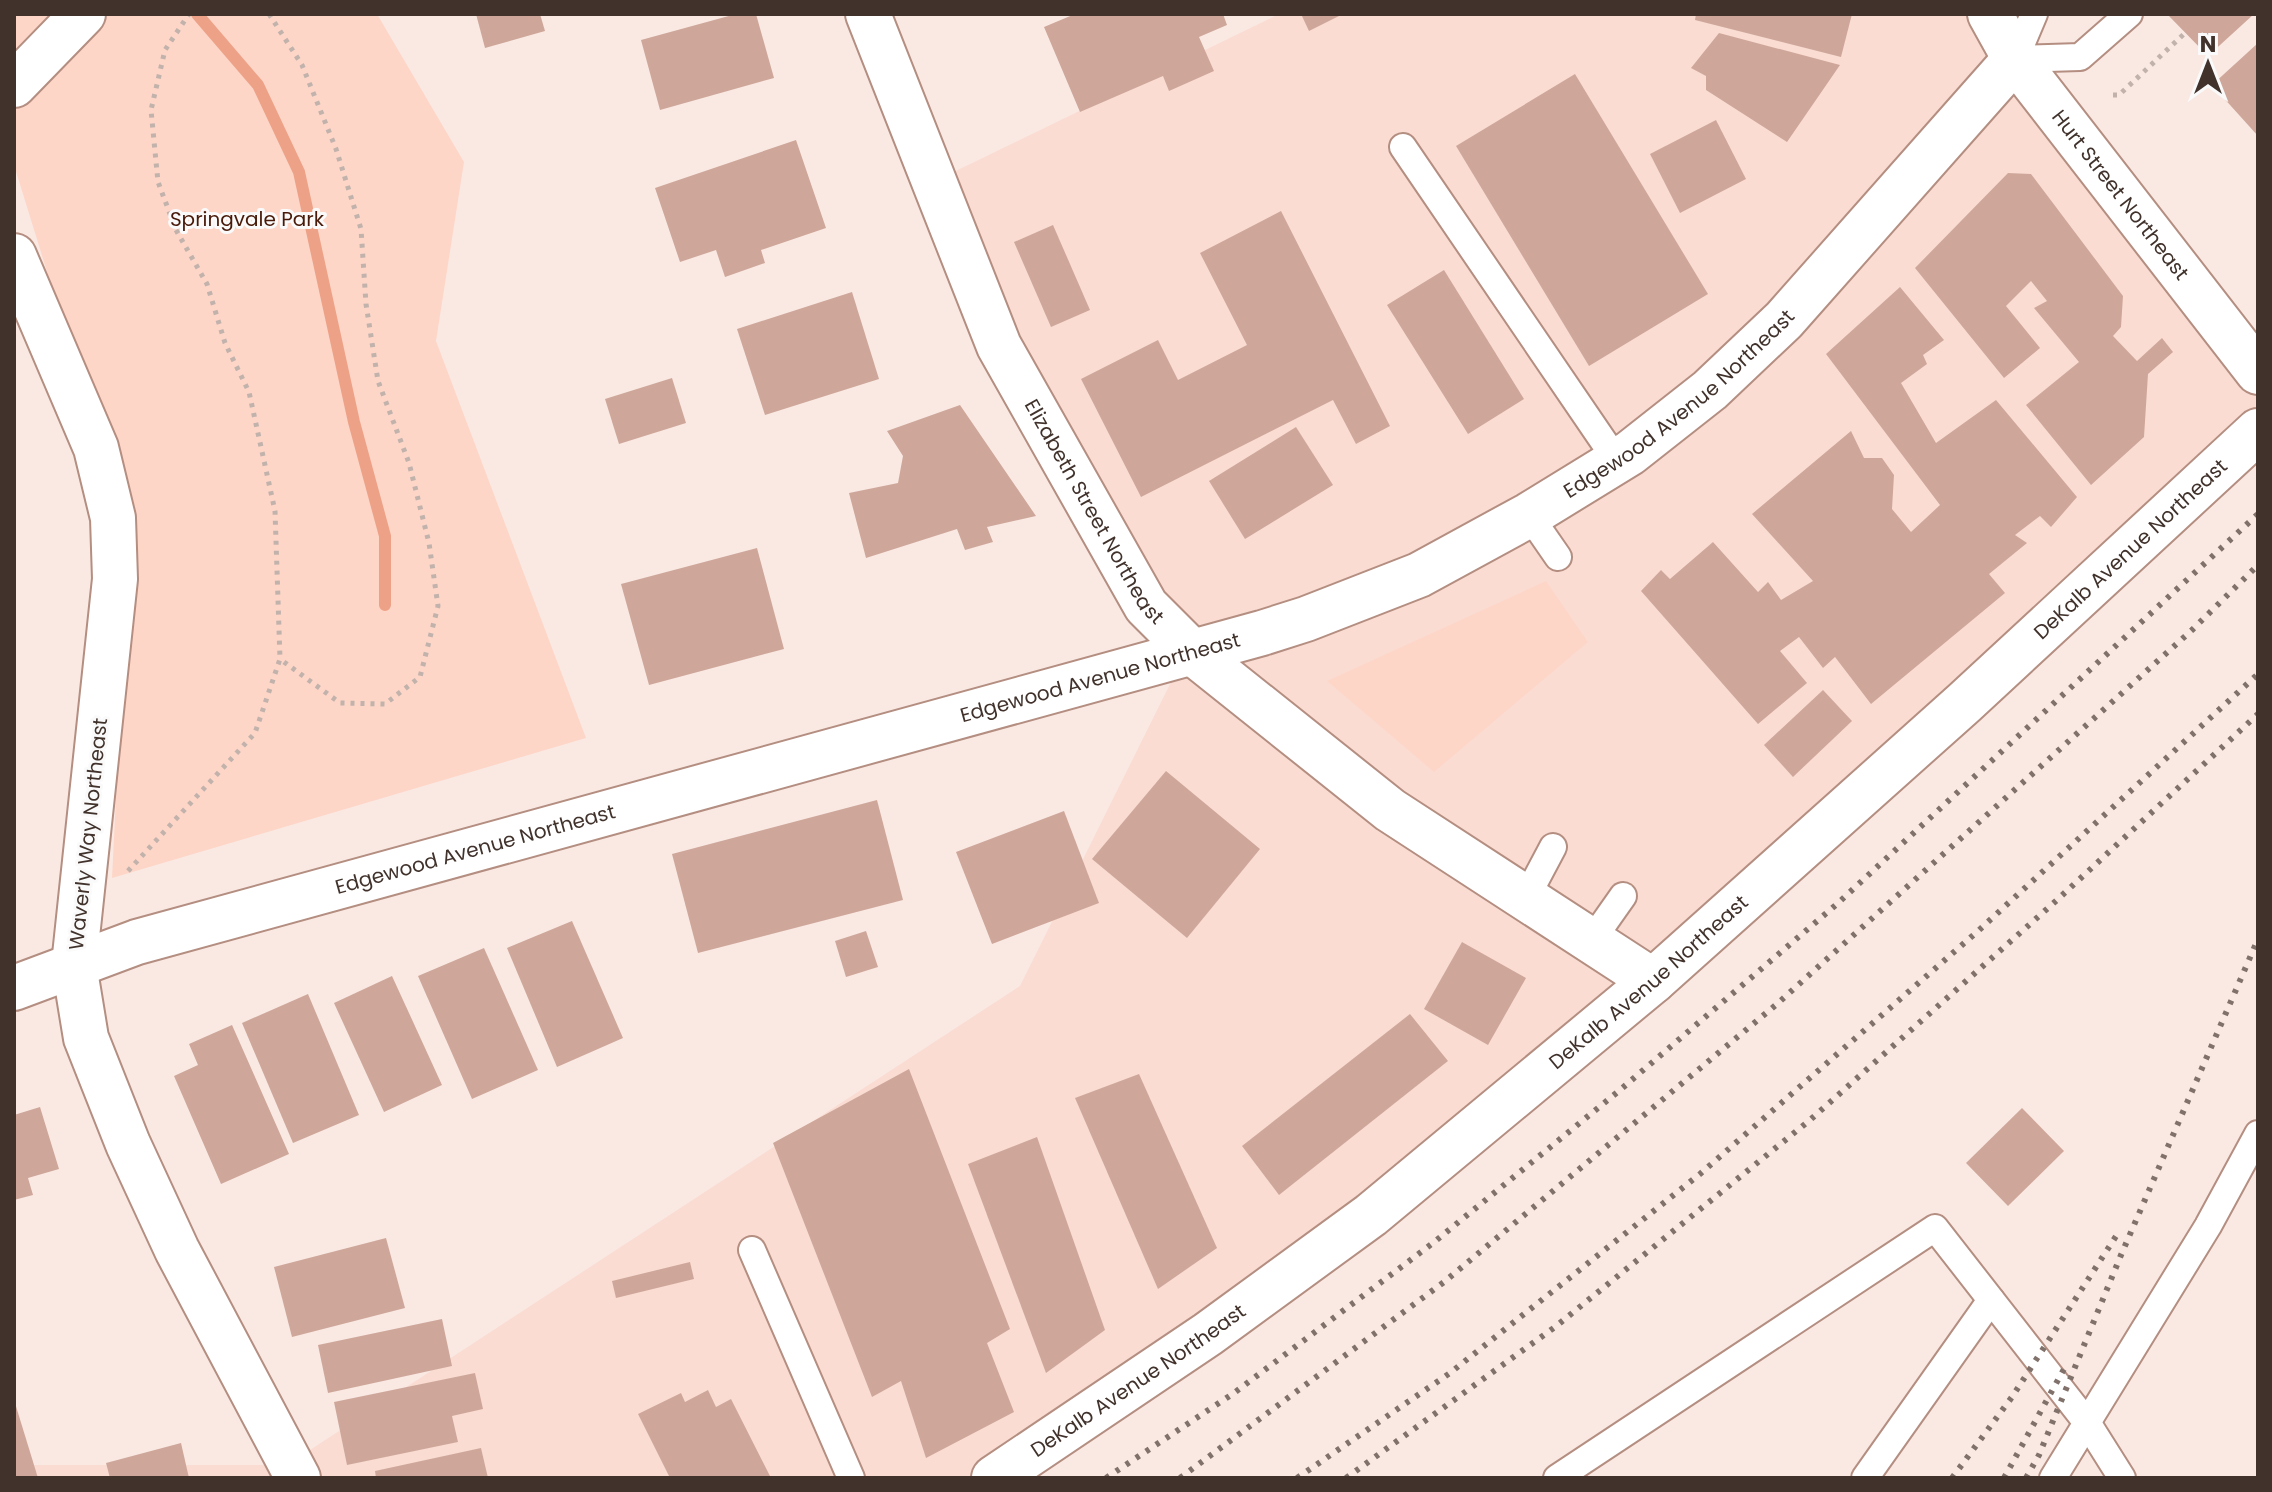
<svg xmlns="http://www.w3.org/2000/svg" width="2272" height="1492" viewBox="0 0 2272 1492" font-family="Poppins,sans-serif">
<rect width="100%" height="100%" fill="#fae9e3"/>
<path fill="#fadcd2" d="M1279,14H1987L2258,392V427L1679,963L1012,1478H14V1465H287L1020,986L1179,666L931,183Z"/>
<g fill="#fdd6c8">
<path d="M14,14H377L464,162L436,341L586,738L112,878L129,537L14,165Z"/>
<path d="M1546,581L1588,642L1434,772L1327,681Z"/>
</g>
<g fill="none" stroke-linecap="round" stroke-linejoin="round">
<path stroke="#eda288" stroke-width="12" d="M197,14L258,85L299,172L354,422L385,536V605"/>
</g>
<g fill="#cea79a">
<path d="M476,14H540L545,31L485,48Z"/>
<path d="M736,14H756L774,78L660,110L641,40Z"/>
<path d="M1075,14H1223L1227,25L1199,37L1214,71L1169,91L1163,76L1080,112L1044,27Z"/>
<path d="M1301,14H1343L1309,31Z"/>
<path d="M1696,14H1852L1841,57L1695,20Z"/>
<path d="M2167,14H2254L2208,56Z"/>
<path d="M1719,33L1840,65L1787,142L1706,90V76L1691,68Z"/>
<path d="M2258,43V136L2212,85Z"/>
<path d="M1575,74L1708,294L1589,366L1456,146Z"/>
<path d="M1716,120L1746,179L1680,213L1650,154Z"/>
<path d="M796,140L826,228L761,250L765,263L725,277L716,250L680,262L655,188Z"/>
<path d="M2008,173L2031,174L2123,296L2121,327L2113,336L2137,361L2162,338L2173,352L2148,374L2144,437L2091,485L2026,405L2079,362L2034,308L2047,301L2031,281L2006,306L2040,348L2004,378L1915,268Z"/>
<path d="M1281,211L1390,426L1356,444L1333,400L1141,497L1081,379L1158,340L1178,380L1247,345L1200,253Z"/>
<path d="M1053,225L1090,310L1051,327L1014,242Z"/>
<path d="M1444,270L1524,399L1468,434L1387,305Z"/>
<path d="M1900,287L1944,340L1923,355L1927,364L1901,383L1936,443L1996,400L2077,497L2051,527L2040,516L2015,535L2027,543L1989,574L2005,593L1871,704L1835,657L1823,668L1799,637L1780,651L1807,683L1758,724L1641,591L1661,570L1670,579L1713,542L1758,592L1768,582L1781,600L1813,581L1752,514L1851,431L1864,458H1882L1894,475L1892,509L1911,532L1940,505L1826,354Z"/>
<path d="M852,292L879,379L765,415L737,329Z"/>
<path d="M672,378L686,423L619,444L605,399Z"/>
<path d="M960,405L1036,516L987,527L993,542L965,550L957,529L866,558L849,493L898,483L903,456L887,431Z"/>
<path d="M1296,427L1333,485L1245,539L1209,481Z"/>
<path d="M757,548L784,649L649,685L621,584Z"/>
<path d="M1823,690L1852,721L1793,777L1764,745Z"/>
<path d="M1166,771L1260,849L1187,938L1092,859Z"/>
<path d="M877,800L903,900L698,953L672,854Z"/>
<path d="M1064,811L1099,903L992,944L956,852Z"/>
<path d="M572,921L623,1038L557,1067L507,948Z"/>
<path d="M866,931L878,967L846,977L835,941Z"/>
<path d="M1462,942L1526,978L1488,1045L1424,1009Z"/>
<path d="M484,948L538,1070L472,1099L418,976Z"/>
<path d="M392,976L442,1085L384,1112L334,1003Z"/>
<path d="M308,994L359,1115L293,1143L242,1023Z"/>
<path d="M1410,1014L1448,1061L1279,1195L1242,1146Z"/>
<path d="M232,1025L289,1154L221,1184L174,1076L198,1065L189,1044Z"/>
<path d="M909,1069L1010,1329L987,1343L1014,1412L926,1458L901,1381L872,1397L773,1143Z"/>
<path d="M1139,1074L1217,1248L1158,1289L1075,1098Z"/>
<path d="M40,1107L59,1169L28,1178L33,1195L14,1200V1115Z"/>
<path d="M2022,1108L2064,1151L2008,1206L1966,1163Z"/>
<path d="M1037,1137L1105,1330L1046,1373L968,1164Z"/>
<path d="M386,1238L405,1308L292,1337L274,1267Z"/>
<path d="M690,1262L694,1279L616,1298L612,1281Z"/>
<path d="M442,1319L452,1366L328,1393L318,1345Z"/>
<path d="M475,1373L483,1409L452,1416L458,1442L347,1465L334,1402Z"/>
<path d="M708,1390L716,1407L731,1399L771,1478H670L638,1414L681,1393L685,1402Z"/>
<path d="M14,1403H15L38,1478H14Z"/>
<path d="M181,1443L189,1478H110L106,1463Z"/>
<path d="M481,1448L488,1478H376L375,1471Z"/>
</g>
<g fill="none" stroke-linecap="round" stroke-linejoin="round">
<defs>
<g id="service">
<path d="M2034,14L2015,59L2080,57L2129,14"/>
<path d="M1403,147L1617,461"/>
<path d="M1529,515L1558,557"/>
<path d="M1526,898L1553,847"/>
<path d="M1592,940L1623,896"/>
<path d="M752,1250L851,1478"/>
<path d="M1557,1478L1935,1228L2088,1424L2122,1478"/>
<path d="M1865,1478L1991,1300"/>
<path d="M2053,1478L2208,1226L2258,1134"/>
</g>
<g id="minor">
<path id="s1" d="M868,14L999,346L1146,606L1192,652L1390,810L1653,981"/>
<path d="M1990,14L2015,59"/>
<path d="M14,256L96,448L113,518L115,579L74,965L86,1038L128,1144L177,1250L298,1478"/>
</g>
<g id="tertiary">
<path id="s2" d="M2015,59L2258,372"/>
<path d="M14,85L83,14"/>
</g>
<g id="secondary">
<path id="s3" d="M14,988L137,942L1262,633L1306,619L1419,575L1529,515L1630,453L1710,390L1784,320L2015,59"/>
<path id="s4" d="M994,1478L1208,1334L1371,1215L1653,981L1964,703L2258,431"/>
</g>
</defs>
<use href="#service" stroke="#b48e81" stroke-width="30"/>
<use href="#minor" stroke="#b48e81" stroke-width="48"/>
<use href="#tertiary" stroke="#b48e81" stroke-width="48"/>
<use href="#secondary" stroke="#b48e81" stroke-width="48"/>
<g stroke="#c2b2ac" stroke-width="5" stroke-dasharray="4 6" stroke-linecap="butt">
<path d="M269,14L302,65L336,149L361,229L366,304L378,381L409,463L429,543L438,606L420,677L385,704L340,703L280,659"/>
<path d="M2113,95H2119L2185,33"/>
<path d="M128,871L255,733L280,659L275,511L249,392L225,343L207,284L176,230L158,182L151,110L165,50L189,14"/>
</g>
<use href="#service" stroke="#fff" stroke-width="26"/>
<use href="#minor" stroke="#fff" stroke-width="44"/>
<use href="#tertiary" stroke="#fff" stroke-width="44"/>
<use href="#secondary" stroke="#fff" stroke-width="44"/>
<g stroke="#81716b" stroke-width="6" stroke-dasharray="4 8" stroke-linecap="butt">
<path d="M1106,1478L1234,1393L1433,1243L1620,1090L1837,904L2258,514"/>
<path d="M1180,1478L1444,1282L1777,1004L2192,630L2258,565"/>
<path d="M1297,1478L1450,1373L1700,1174L1978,931L2258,674"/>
<path d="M1346,1478L1555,1327L1810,1120L2057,900L2258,714"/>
<path d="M1952,1478L2012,1397L2120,1230"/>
<path d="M2004,1478L2064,1369"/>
<path d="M2026,1478L2039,1455L2121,1255L2258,939"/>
</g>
</g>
<g text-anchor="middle" stroke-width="6" stroke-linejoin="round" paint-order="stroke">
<g font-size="20" fill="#41322c" stroke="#fafafa">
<text dy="7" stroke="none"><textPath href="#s2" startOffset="172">Hurt Street Northeast</textPath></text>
<text dy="7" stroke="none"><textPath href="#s3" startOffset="1778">Edgewood Avenue Northeast</textPath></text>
<text dy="7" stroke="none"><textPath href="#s1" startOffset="548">Elizabeth Street Northeast</textPath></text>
<text dy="7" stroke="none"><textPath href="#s4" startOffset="1470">DeKalb Avenue Northeast</textPath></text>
<text dy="7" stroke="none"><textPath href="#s3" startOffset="1130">Edgewood Avenue Northeast</textPath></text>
<text transform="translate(88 834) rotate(-84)" y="7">Waverly Way Northeast</text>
<text dy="7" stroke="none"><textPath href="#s3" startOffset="482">Edgewood Avenue Northeast</textPath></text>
<text dy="7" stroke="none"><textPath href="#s4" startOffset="822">DeKalb Avenue Northeast</textPath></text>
<text dy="7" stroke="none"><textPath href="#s4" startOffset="174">DeKalb Avenue Northeast</textPath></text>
</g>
<g font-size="20" fill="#491a09" stroke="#fafafa">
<text x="247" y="226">Springvale Park</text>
</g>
</g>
<rect width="2272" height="1492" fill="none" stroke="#41322c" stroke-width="32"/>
<g transform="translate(2208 64)" stroke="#fafafa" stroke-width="6" paint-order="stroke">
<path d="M0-6L14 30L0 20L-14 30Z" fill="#41322c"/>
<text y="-12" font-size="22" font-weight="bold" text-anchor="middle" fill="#41322c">N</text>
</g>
</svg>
